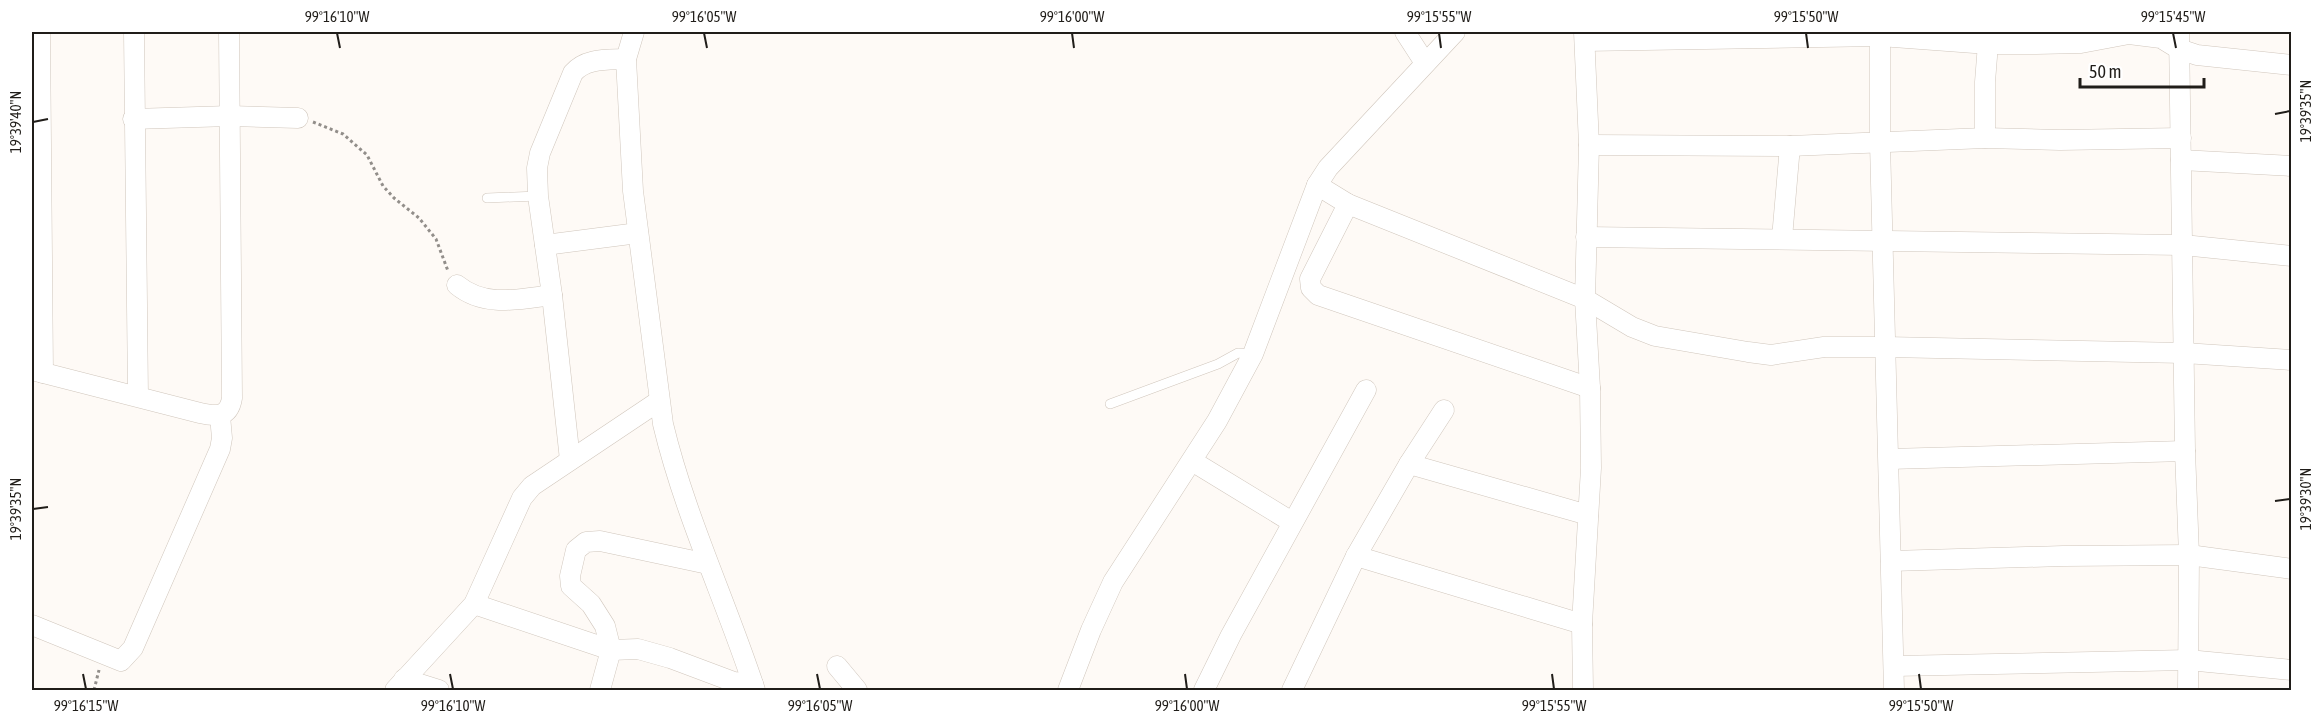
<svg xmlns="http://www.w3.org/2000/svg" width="2323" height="722" viewBox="0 0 2323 722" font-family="'Asap Condensed',sans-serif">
<rect width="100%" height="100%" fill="#fefaf6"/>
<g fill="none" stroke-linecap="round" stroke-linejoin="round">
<defs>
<g id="service">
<path d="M487,198L538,196"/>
<path d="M1110,404L1218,364L1238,353L1253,354"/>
</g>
<g id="minor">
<path d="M40,32L43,373"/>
<path d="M134,32L138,396"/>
<path d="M634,32L626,59L633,191L663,424C685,516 726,601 755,690"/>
<path d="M1405,32L1425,63"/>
<path d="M1880,32V143L1894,690"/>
<path d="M2179,32L2185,451L2189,555L2188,690"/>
<path d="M1585,41L1880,36L1988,44H2036L2081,43L2129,34L2161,38L2179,49L2197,55L2292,65"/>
<path d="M133,119L230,116L298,118"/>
<path d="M1985,138V82L1988,44"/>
<path d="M1589,145L1790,146L1985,138L2060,140L2181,138"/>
<path d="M2181,160L2292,166"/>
<path d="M1317,185L1348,204L1585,299L1632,327L1655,336L1748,352L1771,355L1824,347H1886L2184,353L2292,360"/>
<path d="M1348,204L1310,279L1311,288L1318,295L1590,388"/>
<path d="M1586,237L2183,245L2292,256"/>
<path d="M1782,238L1790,146"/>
<path d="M545,245L638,233"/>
<path d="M457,285C485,308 519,299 552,295"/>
<path d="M32,370L200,413C217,417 229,417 232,398L229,32"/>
<path d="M1889,459L2185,451"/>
<path d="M570,460L552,295L538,196L537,168L540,153L573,73C586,58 607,60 626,59"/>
<path d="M1192,461L1292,522"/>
<path d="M1409,464L1444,410"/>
<path d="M1356,556L1582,624"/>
<path d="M1891,561L2063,556L2189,555L2292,569"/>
<path d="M474,604L611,650L638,649L670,658L734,682L753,684"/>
<path d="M32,625L121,661L133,648L220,449L222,438L220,416"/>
<path d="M837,666L857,690"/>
<path d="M1894,666L2188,660L2292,670"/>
<path d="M404,679L439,690"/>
<path d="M395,690L474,604L522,498L532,486L659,401"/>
<path d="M600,690L611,650L605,626L591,604L571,586L570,576L576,550L586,542L600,541L708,564"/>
<path d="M1068,690L1091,630L1113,582L1217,421L1253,354L1317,185L1328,168L1455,32"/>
<path d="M1204,690L1231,635L1366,390"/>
<path d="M1292,690L1356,556L1409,464L1588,515"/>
<path d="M1583,690L1582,624L1591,468L1590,388L1585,299L1589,145L1584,32"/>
</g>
</defs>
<use href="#service" stroke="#d0c6bc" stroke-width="10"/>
<use href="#minor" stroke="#d0c6bc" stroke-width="21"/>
<g stroke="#928e8a" stroke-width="3" stroke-dasharray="3 3" stroke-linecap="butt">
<path d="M313,122L343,134L367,155L383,186L394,198L419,218L436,239L448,271"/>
<path d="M94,690L99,670"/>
</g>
<use href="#service" stroke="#fff" stroke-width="9"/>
<use href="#minor" stroke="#fff" stroke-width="20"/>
</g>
<path fill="none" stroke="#201d19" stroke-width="2" d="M337,33L340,48M704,33L707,48M1072,33L1074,48M1439,33L1441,48M1806,33L1808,48M2173,33L2176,48M2275,114L2290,111M33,122L48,119M2275,501L2290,499M33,509L48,507M83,674L86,689M450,674L453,689M817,674L820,689M1185,674L1187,689M1552,674L1554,689M1919,674L1921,689"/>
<rect width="2323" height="722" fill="none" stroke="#ffffff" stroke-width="66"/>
<path d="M2080 78v9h124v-9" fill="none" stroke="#201d19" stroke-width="3"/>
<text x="2089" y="78" font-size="18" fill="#201d19" stroke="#ffffff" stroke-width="4.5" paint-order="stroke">50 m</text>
<rect x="33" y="33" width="2257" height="656" fill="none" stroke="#201d19" stroke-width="2"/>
<g font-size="15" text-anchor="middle" fill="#201d19">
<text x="337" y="22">99°16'10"W</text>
<text x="704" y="22">99°16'05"W</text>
<text x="1072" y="22">99°16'00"W</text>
<text x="1439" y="22">99°15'55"W</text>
<text x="1806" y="22">99°15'50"W</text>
<text x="2173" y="22">99°15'45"W</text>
<text transform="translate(2306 111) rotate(-90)" y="5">19°39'35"N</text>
<text transform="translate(16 122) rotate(-90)" y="5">19°39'40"N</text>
<text transform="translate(2306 499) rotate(-90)" y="5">19°39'30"N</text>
<text transform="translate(16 509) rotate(-90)" y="5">19°39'35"N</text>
<text x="86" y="711">99°16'15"W</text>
<text x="453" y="711">99°16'10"W</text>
<text x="820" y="711">99°16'05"W</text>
<text x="1187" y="711">99°16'00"W</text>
<text x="1554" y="711">99°15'55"W</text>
<text x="1921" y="711">99°15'50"W</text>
</g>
</svg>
